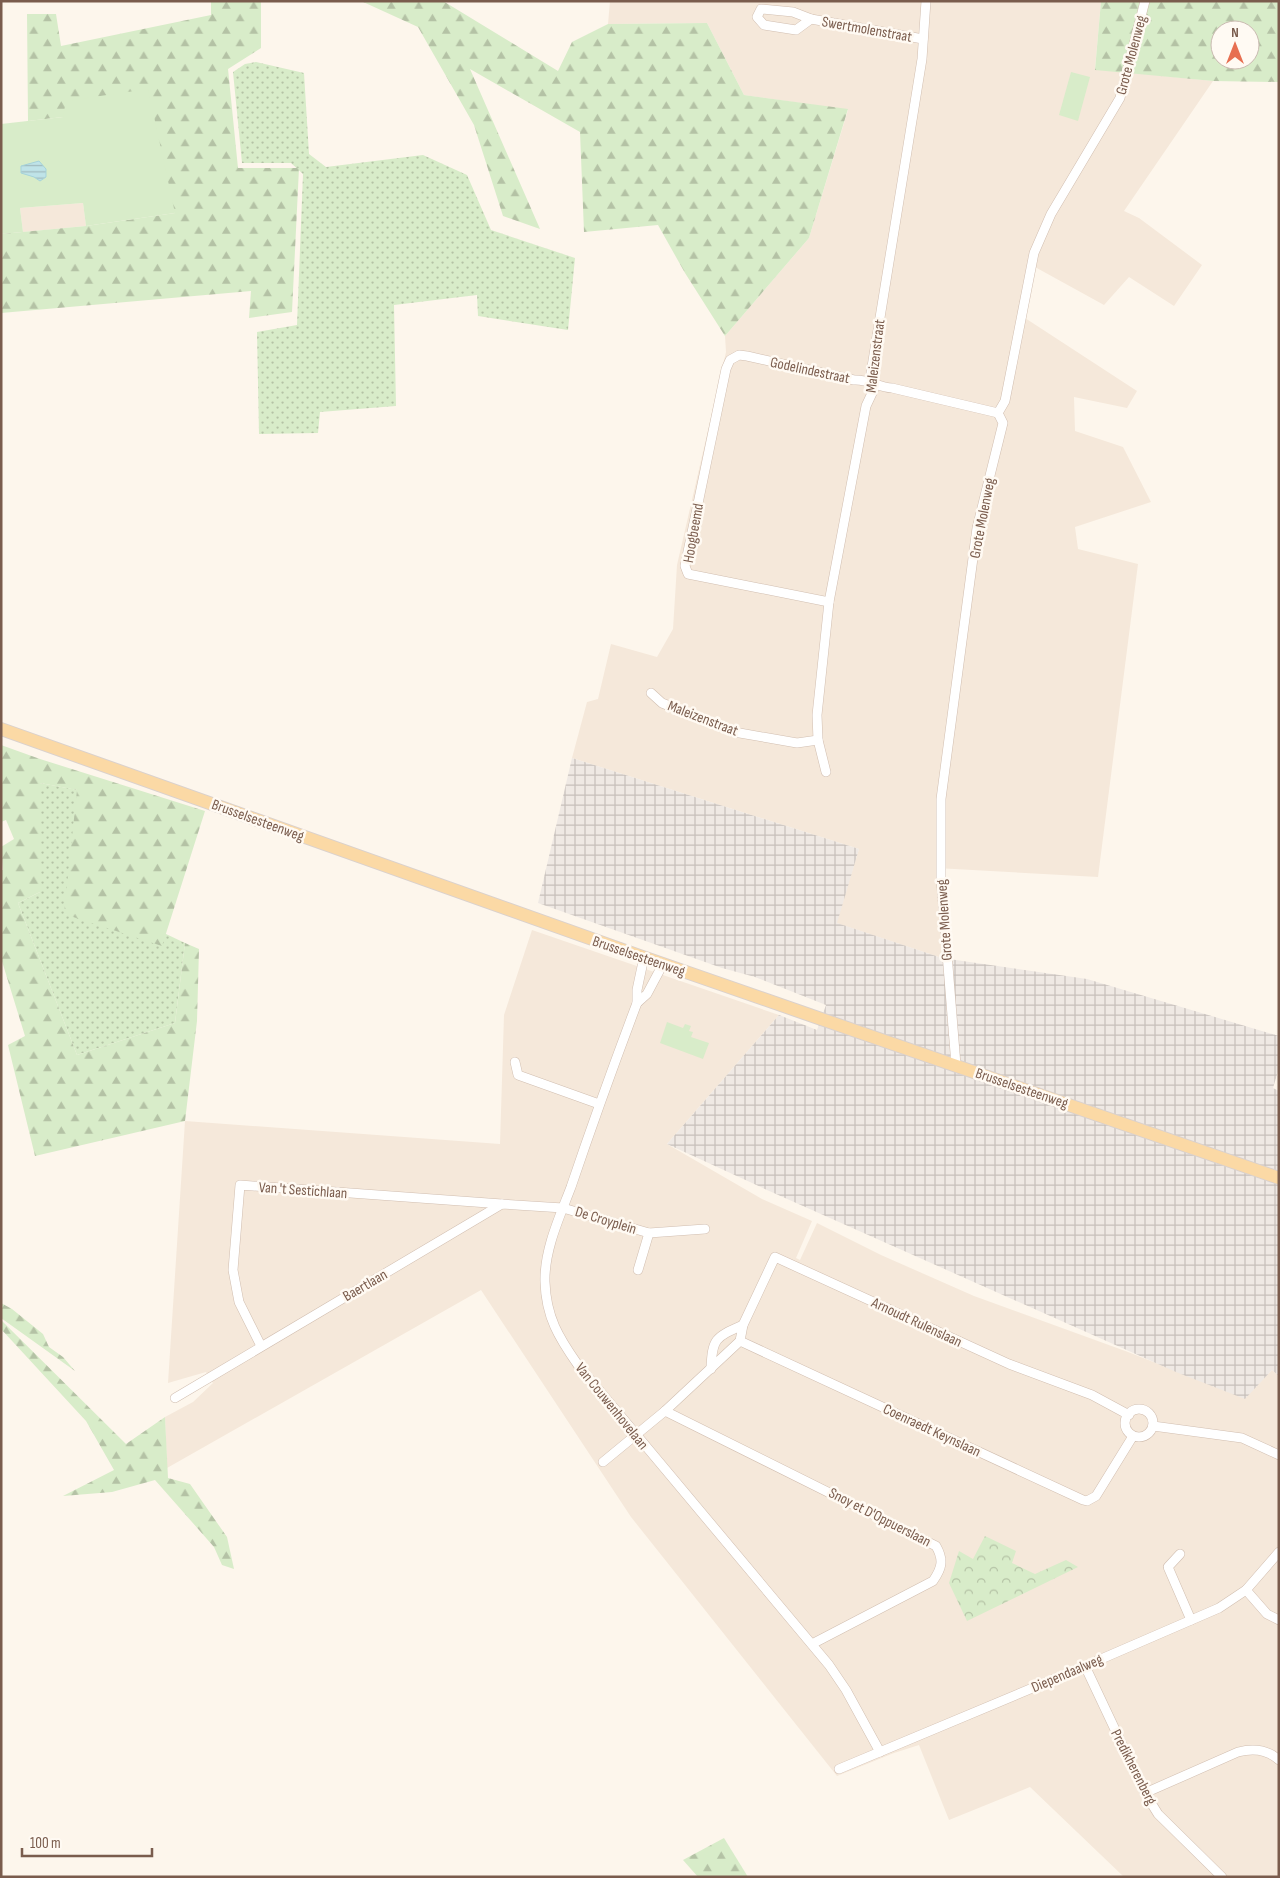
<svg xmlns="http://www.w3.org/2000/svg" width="1280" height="1878" viewBox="0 0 1280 1878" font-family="'Sofia Sans Condensed',sans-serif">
<defs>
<pattern id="industrial-grid" width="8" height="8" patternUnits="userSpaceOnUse" patternTransform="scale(1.25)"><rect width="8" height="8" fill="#efe9e4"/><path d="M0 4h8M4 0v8" fill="none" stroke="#c7c0bb"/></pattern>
<pattern id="grass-dots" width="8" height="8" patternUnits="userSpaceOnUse" patternTransform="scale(1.25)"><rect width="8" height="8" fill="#d8ecc9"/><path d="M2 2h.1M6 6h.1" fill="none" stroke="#b4c2a5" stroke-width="1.8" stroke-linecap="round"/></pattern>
<pattern id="forest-firs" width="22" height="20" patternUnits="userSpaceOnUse" patternTransform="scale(1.25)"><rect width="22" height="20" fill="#d8ecc9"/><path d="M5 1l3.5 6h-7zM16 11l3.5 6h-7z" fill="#b4c2a5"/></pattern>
<pattern id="park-crowns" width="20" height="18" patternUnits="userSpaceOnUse" patternTransform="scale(1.25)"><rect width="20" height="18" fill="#d8ecc9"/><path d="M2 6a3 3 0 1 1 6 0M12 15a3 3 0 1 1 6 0" fill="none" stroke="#b4c2a5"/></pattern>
<pattern id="water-rules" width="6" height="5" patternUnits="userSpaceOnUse" patternTransform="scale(1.25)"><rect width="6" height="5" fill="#bfe3e8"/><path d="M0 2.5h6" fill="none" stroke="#a0bbbe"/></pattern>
</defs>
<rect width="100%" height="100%" fill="#fdf6ec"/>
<g fill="#f5e8da">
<path d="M610,1H1101L1095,69L1213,81L1124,211L1139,218L1202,265L1174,306L1129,277L1104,305L1035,267L1025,318L1137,391L1127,408L1074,397L1075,431L1123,447L1151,502L1075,527L1078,549L1138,564L1098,877L936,868L942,958L836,923L859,849L572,758L587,702L598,699L611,644L657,657L673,629L677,565L726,352L725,336L809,238L848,110L744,95L707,23L608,24Z"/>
<path d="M83,203L86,226L23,232L20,208Z"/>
<path d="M529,917L532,930L779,1015L667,1144L762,1199L812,1221L796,1258L800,1260L817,1223L881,1255L974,1296L1128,1352L1245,1398L1272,1370L1279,1376V1877H1124L1030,1787L949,1820L919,1745L894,1753L837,1776L631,1517L481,1290L167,1468L165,1417L193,1402L213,1383L206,1372L168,1383L185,1121L500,1144L504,1015L532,930Z"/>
</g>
<path fill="url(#industrial-grid)" d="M572,758L859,849L837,923L942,958L1087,979L1279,1036V1068L1273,1088L1279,1091V1376L1272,1370L1245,1399L1176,1372L767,1190L667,1144L779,1015L817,1030L826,1005L755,977L722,968L538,903L529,917L538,903Z"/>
<g fill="url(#grass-dots)">
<path d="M256,62L304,73L309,154L326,167L423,155L467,175L491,230L575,258L568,330L478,316L477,295L394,305L396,406L320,412L318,433L259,434L257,332L297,325L303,174L291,163H242L233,72L245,64Z"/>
<path d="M40,783L78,790L65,914L166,934L185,943L175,1023L77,1055L18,903L40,892Z"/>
</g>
<g fill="url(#forest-firs)" fill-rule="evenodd">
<path d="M211,1H261V48L228,69L238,168H299L292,312L249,318L251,291L1,313V234L86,226L175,213L63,117L28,121L27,14H56L61,46L211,15Z"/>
<path d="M361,1H443L558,71L572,42L608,24L707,23L744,95L848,109L809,238L725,336L685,273L658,225L584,232L580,132L470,69L540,229L503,216L474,125L418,27Z"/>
<path d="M1101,1H1279V82L1213,81L1095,70ZM1220,30H1250V60H1220Z"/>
<path d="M1,745L40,759L205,811L162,946L64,914L77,790L40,783V892L18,903L77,1055L175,1023L185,943L199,949L197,1021L185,1121L35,1156L8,1045L25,1036L1,958V870H3L1,847L14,839L6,820L1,822Z"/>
<path d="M1,1303L12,1309L43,1334L49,1347L63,1357L75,1371L1,1318Z"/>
<path d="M1,1320L126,1444L165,1417L168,1478L190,1484L227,1537L234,1569L222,1565L214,1547L155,1480L112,1492L63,1496L114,1470L86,1421L1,1329Z"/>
<path d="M724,1838L748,1877H698L683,1860Z"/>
</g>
<path fill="url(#park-crowns)" d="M985,1536L1016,1551L1012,1563L1035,1574L1066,1560L1078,1567L967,1621L949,1583L959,1551L973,1559Z"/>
<g fill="#d8ecc9">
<path d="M1071,72L1090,77L1078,121L1059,115Z"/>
<path d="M148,89L175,213L86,226L83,203L20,208L23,232L1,234V124L63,117L66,101Z"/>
<path d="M667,1022L683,1028L685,1024L691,1026L689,1031L693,1032L691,1037L709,1043L703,1059L660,1043Z"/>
</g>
<path fill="url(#water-rules)" stroke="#a5d3da" d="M39,161L46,169V177L40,181L34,177L21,173V166Z"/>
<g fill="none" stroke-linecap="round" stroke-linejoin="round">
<defs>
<g id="minor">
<path d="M761,9L793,12L811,19L796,30L764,25L757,17Z"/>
<path d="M811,19L923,39"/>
<path d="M998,413L1005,401L1034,253L1051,214L1120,98L1145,1"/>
<path d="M829,602L688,574L685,566L726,369L730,360L739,355L747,356L854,380C868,379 878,387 892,388L998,413"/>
<path d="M651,693L662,703L734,732L797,743L818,740"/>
<path d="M826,772L818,740L817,715L829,602L866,406L874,389L871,373L922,59L926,1"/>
<path d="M644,957L637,990V1003C614,1064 592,1125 571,1187C560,1216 544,1250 545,1282C546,1317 559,1338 578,1365L829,1665L846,1690L880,1752"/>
<path d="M637,1003L647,994L663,964"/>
<path d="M515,1062L518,1075L599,1104"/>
<path d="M956,1065L941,879V799L977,528L1003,423L998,413"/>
<path d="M649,1233L705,1229"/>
<path d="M740,1341L743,1325L775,1257L1009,1364L1092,1395L1129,1415"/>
<path d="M261,1346L239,1302L233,1270L240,1185L502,1204"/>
<path d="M711,1369C712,1338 716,1337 743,1325"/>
<path d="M175,1398L502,1204L563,1208L649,1233L638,1270"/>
<circle cx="1139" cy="1423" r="14"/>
<path d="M665,1411L936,1546C944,1560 942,1568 933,1581L812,1644"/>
<path d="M1153,1426L1242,1438L1279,1455"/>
<path d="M603,1462L665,1411L740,1341L1083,1500L1087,1501L1096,1496L1133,1436"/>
<path d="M1180,1554L1168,1567L1191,1620"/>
<path d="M1246,1590L1267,1614L1279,1620"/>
<path d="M1085,1666L1145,1793L1158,1814L1222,1877"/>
<path d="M839,1769L1085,1666L1219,1608L1246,1590L1279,1552"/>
<path d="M1145,1793L1238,1752C1253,1748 1267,1749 1279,1760"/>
</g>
<path id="primary" d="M1,729L637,955L1279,1178"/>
</defs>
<use href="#minor" stroke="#d1beb0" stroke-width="10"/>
<use href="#primary" stroke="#dad1cd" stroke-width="14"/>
<use href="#minor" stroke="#fff" stroke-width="9"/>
<use href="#primary" stroke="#fbd9a5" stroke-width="12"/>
</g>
<g text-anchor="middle" stroke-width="5" stroke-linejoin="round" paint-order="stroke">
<g font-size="15" fill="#7a5c4d" stroke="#fffaf3">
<text transform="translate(867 29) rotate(10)" y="5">Swertmolenstraat</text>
<text transform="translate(1131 55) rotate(-75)" y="5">Grote Molenweg</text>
<text transform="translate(875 356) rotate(-83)" y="5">Maleizenstraat</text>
<text transform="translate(810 370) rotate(12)" y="5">Godelindestraat</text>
<text transform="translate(982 518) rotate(-79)" y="5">Grote Molenweg</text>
<text transform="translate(693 533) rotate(-80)" y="5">Hoogbeemd</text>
<text transform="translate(703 718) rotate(21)" y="5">Maleizenstraat</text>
<text transform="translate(258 820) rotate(20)" y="5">Brusselsesteenweg</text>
<text transform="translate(944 920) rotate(-94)" y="5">Grote Molenweg</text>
<text transform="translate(639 956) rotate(19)" y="5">Brusselsesteenweg</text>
<text transform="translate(1022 1088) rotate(19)" y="5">Brusselsesteenweg</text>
<text transform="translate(303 1190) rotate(4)" y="5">Van 't Sestichlaan</text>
<text transform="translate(606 1220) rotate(17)" y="5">De Croyplein</text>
<text transform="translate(365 1285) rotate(-30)" y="5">Baertlaan</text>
<text transform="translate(917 1322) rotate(25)" y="5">Arnoudt Rulenslaan</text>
<text transform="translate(612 1406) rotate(51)" y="5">Van Couwenhovelaan</text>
<text transform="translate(932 1430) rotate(25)" y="5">Coenraedt Keynslaan</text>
<text transform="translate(880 1517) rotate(27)" y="5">Snoy et D'Oppuerslaan</text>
<text transform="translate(1067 1673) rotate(-23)" y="5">Diependaalweg</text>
<text transform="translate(1134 1767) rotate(63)" y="5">Predikherenberg</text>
</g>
</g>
<rect width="1280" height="1878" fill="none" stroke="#7a5c4d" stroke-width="5"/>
<g transform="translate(1235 45)"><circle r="24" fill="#fffaf3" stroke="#cabbb1"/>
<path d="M0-4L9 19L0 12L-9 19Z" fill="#e76f51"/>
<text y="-8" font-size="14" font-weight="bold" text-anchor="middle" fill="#7a5c4d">N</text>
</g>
<path d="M22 1848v8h130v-8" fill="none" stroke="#7a5c4d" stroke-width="2.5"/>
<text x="30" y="1848" font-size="15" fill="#7a5c4d" stroke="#fffaf3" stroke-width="4" paint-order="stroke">100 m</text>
</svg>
